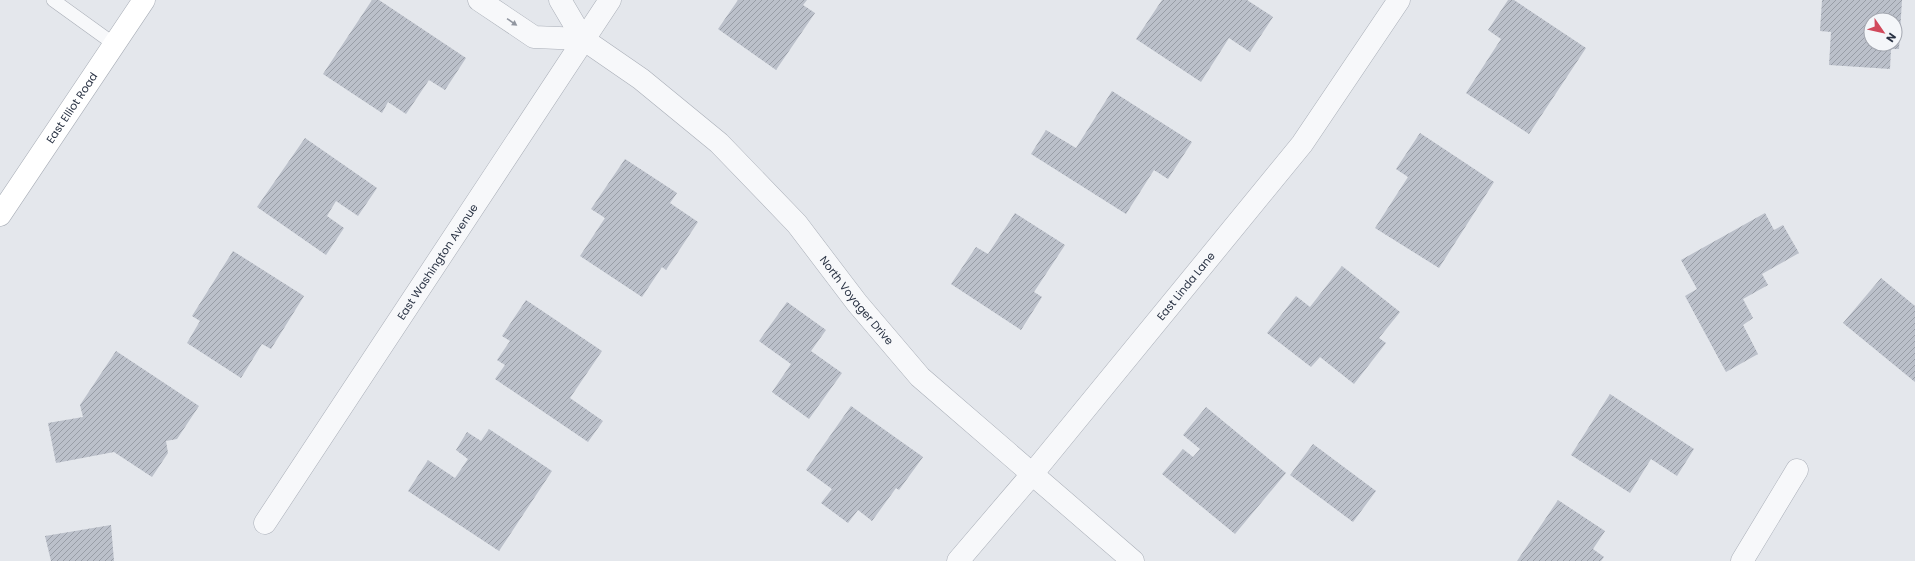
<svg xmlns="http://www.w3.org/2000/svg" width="1915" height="561" viewBox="0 0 1915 561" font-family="Poppins,sans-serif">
<defs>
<pattern id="building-hatch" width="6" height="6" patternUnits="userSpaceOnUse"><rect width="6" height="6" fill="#bbc0ca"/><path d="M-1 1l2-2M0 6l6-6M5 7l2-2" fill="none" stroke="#989da6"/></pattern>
</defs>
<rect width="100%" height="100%" fill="#e4e7ec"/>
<g fill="url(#building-hatch)" fill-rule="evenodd">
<path d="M372,0H379L466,58L445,90L429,80L406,114L388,102L382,113L323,74Z"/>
<path d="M738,0H807L803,5L815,13L776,70L718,29Z"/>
<path d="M1162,0H1247L1273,17L1250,52L1229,38L1201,82L1136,39Z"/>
<path d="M1508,0H1514L1586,48L1529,134L1466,93L1501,39L1488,30Z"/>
<path d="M1822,0H1902L1899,49H1891L1890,69L1829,65L1831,32L1820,31ZM1871,20H1895V44H1871Z"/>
<path d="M1112,91L1192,142L1168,179L1154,170L1126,214L1031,154L1046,130L1076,148Z"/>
<path d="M1420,133L1494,182L1439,268L1375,228L1408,177L1396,169Z"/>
<path d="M305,138L377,188L358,216L336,201L327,216L344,228L326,255L257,207Z"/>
<path d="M625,159L677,193L670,203L698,222L666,270L662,267L642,297L580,256L605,218L591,209Z"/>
<path d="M1015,213L1065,245L1034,292L1042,297L1021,330L951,284L976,247L988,254Z"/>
<path d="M1765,213L1774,230L1783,225L1799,253L1762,274L1768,285L1743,299L1753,318L1743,325L1758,354L1726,372L1685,296L1697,289L1681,260Z"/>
<path d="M233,251L304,296L271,349L262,344L241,378L187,343L200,321L192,316Z"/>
<path d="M1342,266L1400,312L1379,338L1386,343L1354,384L1320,357L1311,367L1267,333L1296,296L1310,307Z"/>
<path d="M1881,278L1915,306V382L1843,323Z"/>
<path d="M526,300L602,351L570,398L603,421L588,442L495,379L505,365L497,360L510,341L502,336Z"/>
<path d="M787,302L826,330L811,351L842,373L809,419L772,392L791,364L759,341Z"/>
<path d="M116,351L199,406L177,439L166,441L168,453L152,477L114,452L56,463L48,423L83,417L80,405Z"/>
<path d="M1610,394L1694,449L1677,476L1651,459L1630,493L1571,455Z"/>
<path d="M851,406L923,457L899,490L896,488L872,521L858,510L848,523L821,503L832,489L806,470Z"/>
<path d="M1206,407L1286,473L1235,534L1162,474L1183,449L1193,457L1200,449L1183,435Z"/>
<path d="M489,429L552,471L499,551L408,491L428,460L455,478L468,459L456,450L467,432L481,441Z"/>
<path d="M1313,444L1376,491L1353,522L1290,475Z"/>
<path d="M1558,500L1605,531L1593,549L1604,557L1601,561H1517Z"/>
<path d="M111,525L114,561H51L45,536Z"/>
</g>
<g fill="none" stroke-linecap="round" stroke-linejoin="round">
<defs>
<path id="service" d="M53,0L114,44"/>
<g id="minor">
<path d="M479,0L534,37L583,39"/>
<path id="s1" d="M560,0L583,39L641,79L719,143L797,224L857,303L920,377L1133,561"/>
<path id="s2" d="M265,523L610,0"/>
<path id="s3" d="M958,561L1033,473L1302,144L1399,0"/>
<path d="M1742,561L1797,470"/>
</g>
<g id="secondary">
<path id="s4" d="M0,215L144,0"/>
</g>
</defs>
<use href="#service" stroke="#a9aeb7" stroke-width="14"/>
<use href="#minor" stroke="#a9aeb7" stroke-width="23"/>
<use href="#secondary" stroke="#a9aeb7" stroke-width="23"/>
<use href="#service" stroke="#f7f8fa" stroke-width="13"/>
<use href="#minor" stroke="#f7f8fa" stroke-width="22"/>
<use href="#secondary" stroke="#fff" stroke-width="22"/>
</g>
<defs><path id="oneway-solid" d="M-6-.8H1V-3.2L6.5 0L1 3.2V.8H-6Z"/></defs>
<use fill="#9196a0" href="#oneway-solid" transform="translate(512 22) rotate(34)"/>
<g text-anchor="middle" stroke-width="3.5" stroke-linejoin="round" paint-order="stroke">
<g font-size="11" fill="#2b3445" stroke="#f4f6f9">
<text dy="4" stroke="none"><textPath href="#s4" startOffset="129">East Elliot Road</textPath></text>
<text dy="4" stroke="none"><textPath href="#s2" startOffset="313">East Washington Avenue</textPath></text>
<text dy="4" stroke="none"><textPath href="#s3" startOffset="357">East Linda Lane</textPath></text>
<text dy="4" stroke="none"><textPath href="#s1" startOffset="426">North Voyager Drive</textPath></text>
</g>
</g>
<g transform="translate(1883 32) rotate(124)"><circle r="19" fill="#f4f6f9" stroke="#a4a8b1"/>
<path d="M0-3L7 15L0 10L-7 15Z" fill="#d1495b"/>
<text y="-6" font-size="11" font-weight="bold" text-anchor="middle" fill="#2b3445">N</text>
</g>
</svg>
